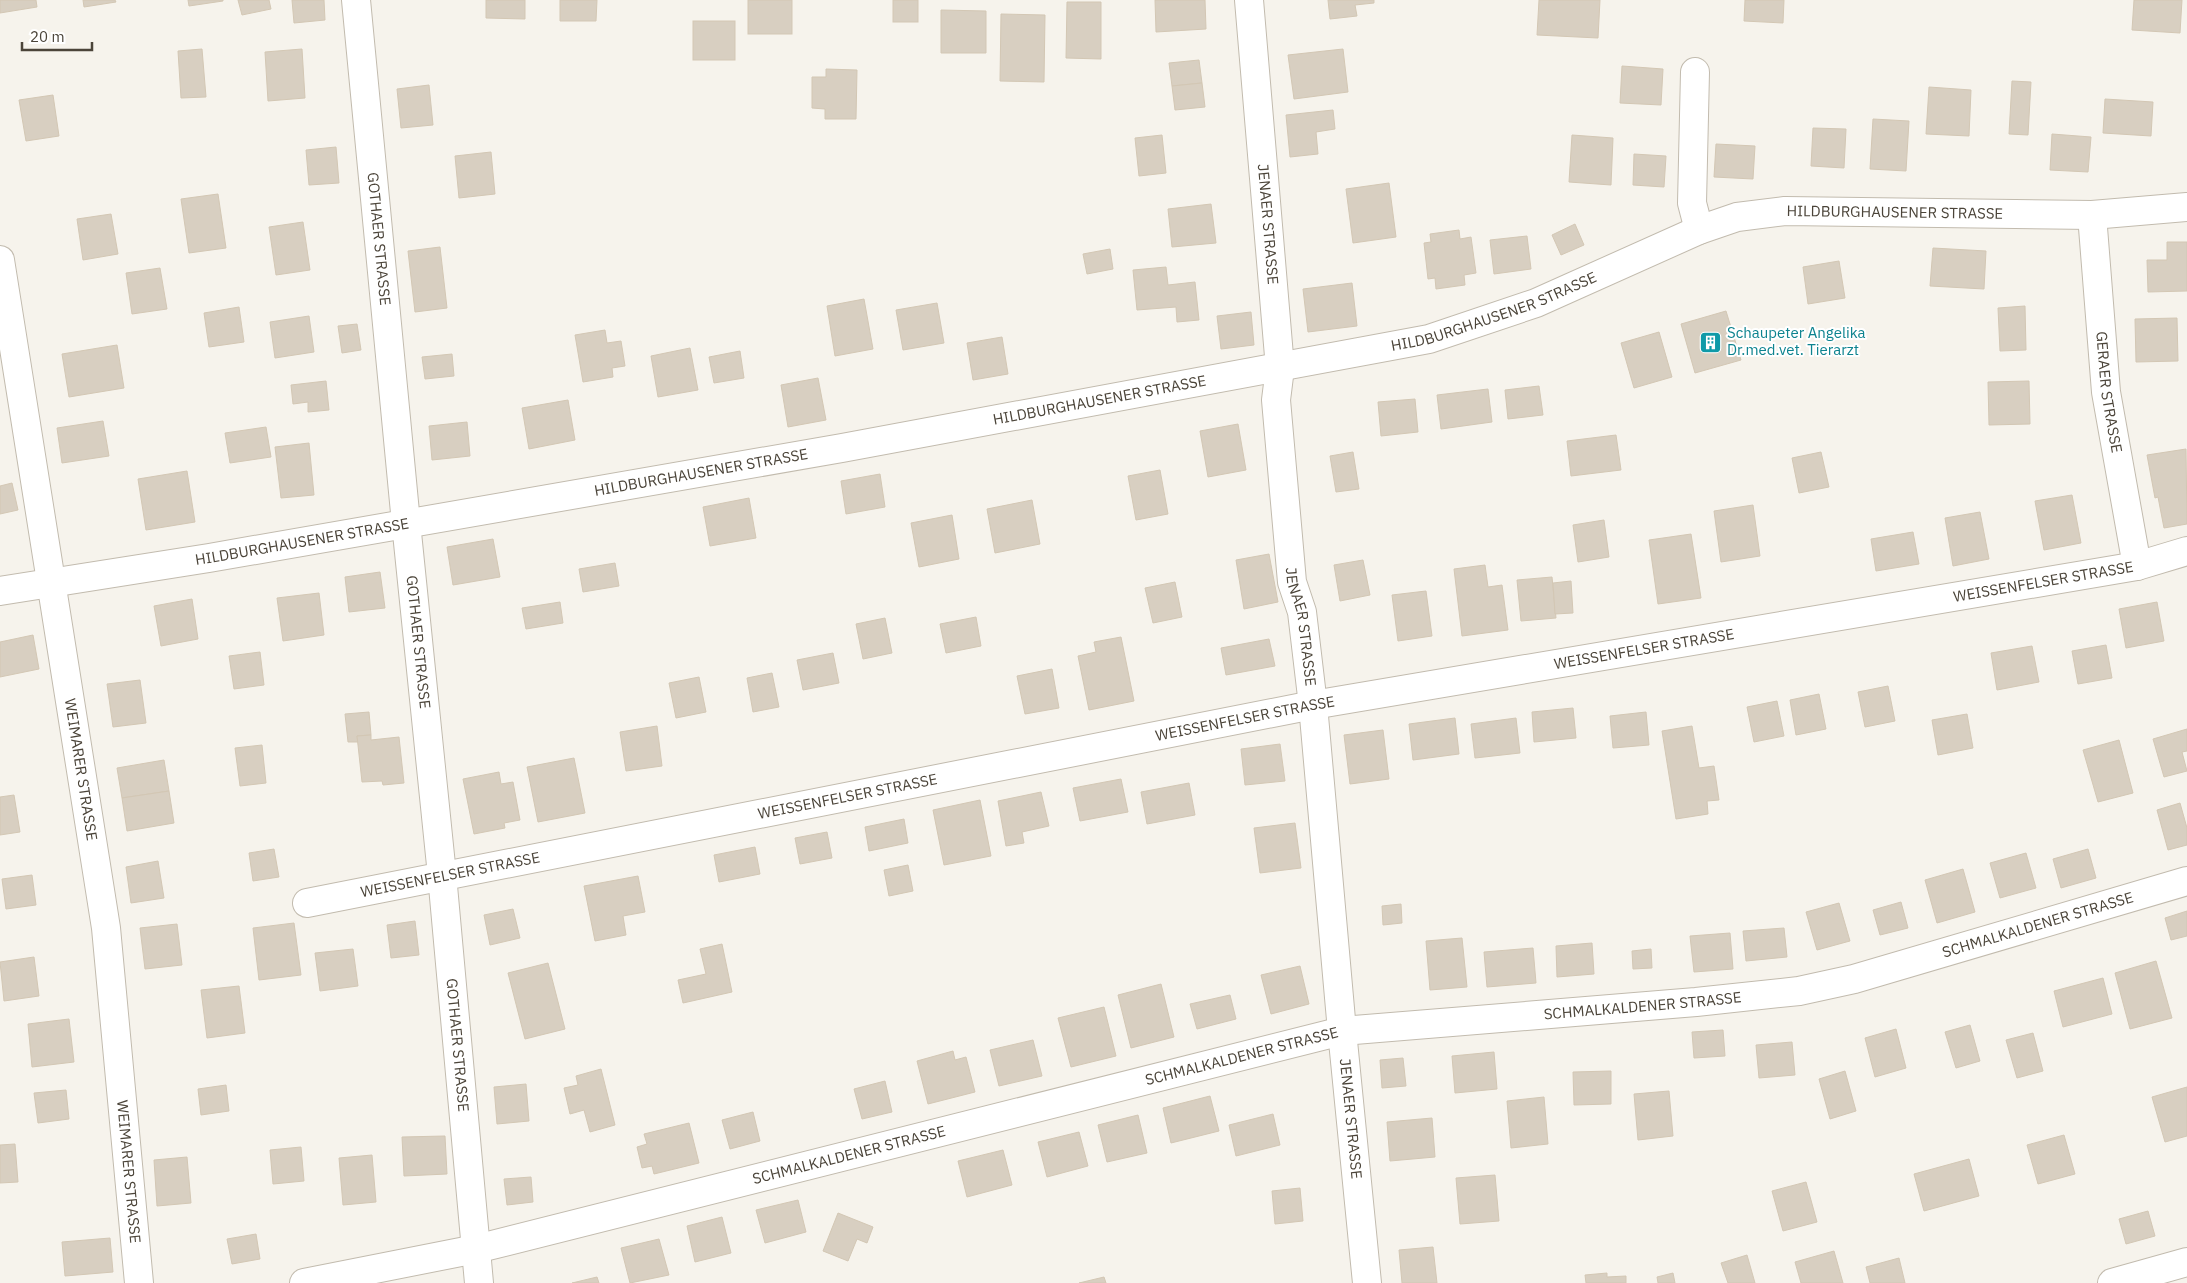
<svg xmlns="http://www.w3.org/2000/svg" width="2187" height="1283" viewBox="0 0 2187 1283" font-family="'IBM Plex Sans',sans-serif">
<rect width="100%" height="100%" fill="#f6f3ec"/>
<g fill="#d8cfc1" stroke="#d3c7b4">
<path d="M0,0H36L37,7L0,13Z"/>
<path d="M83,0H115L116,2L84,7Z"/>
<path d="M188,0H223V1L189,6Z"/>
<path d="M238,0H269L271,9L242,15Z"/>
<path d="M292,0H324L325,20L294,23Z"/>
<path d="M486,0H525V19L486,18Z"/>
<path d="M560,0H597L596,21H560Z"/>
<rect x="748" y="0" width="44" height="34"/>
<rect x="893" y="0" width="25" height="22"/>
<path d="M1155,0H1205L1206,29L1156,32Z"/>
<path d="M1328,0H1374V3L1355,5L1357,16L1330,19Z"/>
<path d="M1539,0H1600L1598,38L1537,35Z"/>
<path d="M1745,0H1784L1783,23L1744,21Z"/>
<path d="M2134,0H2182L2180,33L2132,30Z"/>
<path d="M1067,2H1101V59L1066,58Z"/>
<path d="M941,10L986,11V53H941Z"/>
<path d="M1001,14L1045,15L1044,82L1000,81Z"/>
<rect x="693" y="21" width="42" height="39"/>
<path d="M202,49L206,97L181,98L178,51Z"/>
<path d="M302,49L305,98L268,101L265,52Z"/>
<path d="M1343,49L1348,92L1294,99L1288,55Z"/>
<path d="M1199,60L1202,83L1172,86L1169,63Z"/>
<path d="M1622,66L1663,69L1661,105L1620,103Z"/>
<path d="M826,69L857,70L856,119H825V109L812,108V77H826Z"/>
<path d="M2012,81L2031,82L2028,135L2009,134Z"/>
<path d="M1202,83L1205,107L1175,110L1172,86Z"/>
<path d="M429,85L433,125L401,128L397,89Z"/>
<path d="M1929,87L1971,90L1969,136L1926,134Z"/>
<path d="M53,95L59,136L26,141L19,100Z"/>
<path d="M2105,99L2153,102L2151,136L2103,133Z"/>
<path d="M1333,110L1335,129L1316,132L1318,154L1290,157L1286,115Z"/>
<path d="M1873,119L1909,121L1906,171L1870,169Z"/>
<path d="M1813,128L1846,129L1844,168L1811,166Z"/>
<path d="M2052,134L2091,137L2088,172L2050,170Z"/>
<path d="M1162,135L1166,173L1139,176L1135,138Z"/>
<path d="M1572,135L1613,138L1611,185L1569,182Z"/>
<path d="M1716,144L1755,146L1753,179L1714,177Z"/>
<path d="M336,147L339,183L309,185L306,150Z"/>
<path d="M491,152L495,194L459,198L455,156Z"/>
<path d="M1634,154L1666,156L1664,187L1633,185Z"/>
<path d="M1389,183L1396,237L1353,243L1346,189Z"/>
<path d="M218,194L226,248L189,253L181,199Z"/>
<path d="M1211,204L1216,243L1172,247L1168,209Z"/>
<path d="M111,214L118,254L83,260L77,219Z"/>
<path d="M303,222L310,270L276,275L269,227Z"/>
<path d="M1575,224L1584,245L1561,255L1552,235Z"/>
<path d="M1459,230L1460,239L1471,237L1476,273L1464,275L1465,285L1436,289L1435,278L1428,279L1424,243L1431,242L1430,234Z"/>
<path d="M1527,236L1531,269L1494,274L1490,240Z"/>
<path d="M2167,242H2187V291L2148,292L2147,260H2167Z"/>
<path d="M440,247L447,308L415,312L408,251Z"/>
<path d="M1933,248L1986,251L1984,289L1930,286Z"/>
<path d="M1110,249L1113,269L1087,274L1083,254Z"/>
<path d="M1839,261L1845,298L1808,304L1803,267Z"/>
<path d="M1166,267L1168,285L1195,282L1199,320L1177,322L1176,307L1137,310L1133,270Z"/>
<path d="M160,268L167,309L132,314L126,273Z"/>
<path d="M1352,283L1357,326L1308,332L1303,289Z"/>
<path d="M864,299L873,349L835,356L827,306Z"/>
<path d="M937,303L944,343L903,350L896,310Z"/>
<path d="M2025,306L2026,350L2000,351L1998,308Z"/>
<path d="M239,307L244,342L209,347L204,313Z"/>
<path d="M1726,311L1741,360L1695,373L1681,324Z"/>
<path d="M1251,312L1254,345L1221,349L1217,316Z"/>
<path d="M309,316L314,352L275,358L270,322Z"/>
<path d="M2177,318L2178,361L2136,362L2135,319Z"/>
<path d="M357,324L361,350L342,353L338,326Z"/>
<path d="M605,330L607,343L621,341L625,366L612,368L613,377L583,382L575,335Z"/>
<path d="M1659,332L1672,377L1634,388L1621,343Z"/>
<path d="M1002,337L1008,374L973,380L967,343Z"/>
<path d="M117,345L124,388L69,397L62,354Z"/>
<path d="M690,348L698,390L658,397L651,356Z"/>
<path d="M740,351L744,378L714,383L709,357Z"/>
<path d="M452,354L454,376L425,379L422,357Z"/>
<path d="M818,378L826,420L788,427L781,385Z"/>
<path d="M326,381L329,410L308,412V402L293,404L291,385Z"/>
<path d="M2029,381L2030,424L1989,425L1988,382Z"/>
<path d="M1539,386L1543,415L1508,419L1505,390Z"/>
<path d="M1488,389L1492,422L1441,429L1437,395Z"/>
<path d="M1415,399L1418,432L1381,436L1378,402Z"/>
<path d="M568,400L575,440L529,449L522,408Z"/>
<path d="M103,421L109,456L62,463L57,428Z"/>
<path d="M467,422L470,456L432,460L429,426Z"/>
<path d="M1238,424L1246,470L1208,477L1200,431Z"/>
<path d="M266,427L271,457L230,463L225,433Z"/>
<path d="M1616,435L1621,470L1571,476L1567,441Z"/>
<path d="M309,443L314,495L281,498L275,447Z"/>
<path d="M2186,449L2187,524L2164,528L2158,497L2155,498L2147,455Z"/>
<path d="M1353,452L1359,489L1336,492L1330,456Z"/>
<path d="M1821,452L1829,487L1799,493L1792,458Z"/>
<path d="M1160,470L1168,514L1136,520L1128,476Z"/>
<path d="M187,471L195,522L146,530L138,479Z"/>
<path d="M880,474L885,507L846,514L841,481Z"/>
<path d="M12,483L18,510L0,514V486Z"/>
<path d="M2072,495L2081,543L2044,550L2035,501Z"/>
<path d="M749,498L756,538L710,546L703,507Z"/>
<path d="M1032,500L1040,544L995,553L987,509Z"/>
<path d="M1753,505L1760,556L1721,562L1714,511Z"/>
<path d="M1980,512L1989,559L1953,566L1945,518Z"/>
<path d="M952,515L959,559L919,567L911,523Z"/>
<path d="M1604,520L1609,557L1578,562L1573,525Z"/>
<path d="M1913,532L1919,564L1876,571L1871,539Z"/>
<path d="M1691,534L1701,598L1658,604L1649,540Z"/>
<path d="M493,539L500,577L453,585L447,547Z"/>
<path d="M1269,554L1278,602L1244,609L1236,560Z"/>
<path d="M1363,560L1370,595L1340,601L1334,565Z"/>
<path d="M615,563L619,586L583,592L579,569Z"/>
<path d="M1485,565L1488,587L1502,585L1508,630L1462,636L1454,569Z"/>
<path d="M380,572L385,608L349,612L345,577Z"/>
<path d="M1552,577L1556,618L1521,621L1517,580Z"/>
<path d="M1571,581L1573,613L1555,614L1553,583Z"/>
<path d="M1175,582L1182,617L1153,623L1145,588Z"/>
<path d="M1426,591L1432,636L1398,641L1392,595Z"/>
<path d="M319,593L324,635L283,641L277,598Z"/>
<path d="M192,599L198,639L161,646L154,606Z"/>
<path d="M560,602L563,623L526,629L522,608Z"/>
<path d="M2157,602L2164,641L2126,648L2119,609Z"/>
<path d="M976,617L981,646L946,653L940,624Z"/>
<path d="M885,618L892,653L863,659L856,624Z"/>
<path d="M33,635L39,669L0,677V642Z"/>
<path d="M1121,637L1134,701L1089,710L1078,656L1096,652L1094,642Z"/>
<path d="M1269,639L1275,666L1226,675L1221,648Z"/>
<path d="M2106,645L2112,678L2078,684L2072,651Z"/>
<path d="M2032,646L2039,682L1997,690L1991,653Z"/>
<path d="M260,652L264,685L234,689L229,656Z"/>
<path d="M833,653L839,683L803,690L797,660Z"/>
<path d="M1052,669L1059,708L1025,714L1017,676Z"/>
<path d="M772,673L779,707L753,712L747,678Z"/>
<path d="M699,677L706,712L676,718L669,683Z"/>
<path d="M140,680L146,723L113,727L107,684Z"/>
<path d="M1888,686L1895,721L1865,727L1858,692Z"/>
<path d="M1819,694L1826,729L1796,735L1790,700Z"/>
<path d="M1777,701L1784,736L1754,742L1747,707Z"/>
<path d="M1573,708L1576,738L1534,742L1532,712Z"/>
<path d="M369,712L371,735L357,736L358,742H348L345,714Z"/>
<path d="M1646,712L1649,745L1613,748L1610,716Z"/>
<path d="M1967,714L1973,748L1938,755L1932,720Z"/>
<path d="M1455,718L1459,754L1413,760L1409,724Z"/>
<path d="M1516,718L1520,753L1475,758L1471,724Z"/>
<path d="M657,726L662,766L626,771L620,732Z"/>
<path d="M1692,726L1699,768L1714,766L1719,800L1707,801L1708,814L1676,819L1662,731Z"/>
<path d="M2187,729V751L2182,752L2187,771L2164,777L2153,739Z"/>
<path d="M1383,730L1389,779L1350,784L1344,735Z"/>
<path d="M371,735V740L399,737L404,783L383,785L382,781L362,782L357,736Z"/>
<path d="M2119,740L2133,793L2098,802L2083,750Z"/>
<path d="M1280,744L1285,781L1245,785L1241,749Z"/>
<path d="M262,745L266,783L240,786L235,748Z"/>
<path d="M574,758L585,813L538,822L527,767Z"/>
<path d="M164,760L169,791L122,798L117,768Z"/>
<path d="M499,772L501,784L513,782L520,820L504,823L505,828L474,834L463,779Z"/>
<path d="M1121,779L1128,812L1080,821L1073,788Z"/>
<path d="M1189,783L1195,815L1147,824L1141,792Z"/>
<path d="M169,791L174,823L127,831L122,798Z"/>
<path d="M1041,792L1049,826L1022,832L1024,843L1006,846L998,801Z"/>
<path d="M14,795L20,832L0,835V797Z"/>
<path d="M980,800L991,856L944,865L933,810Z"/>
<path d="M2180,803L2187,828V845L2168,850L2157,810Z"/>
<path d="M904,819L908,843L869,851L865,827Z"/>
<path d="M1295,823L1301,868L1260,873L1254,828Z"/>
<path d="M827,832L832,858L800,864L795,838Z"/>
<path d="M755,847L760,874L719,882L714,855Z"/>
<path d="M274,849L279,877L253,881L249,853Z"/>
<path d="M2088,849L2096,878L2061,888L2053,859Z"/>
<path d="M2026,853L2036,888L2000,898L1990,863Z"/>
<path d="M158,861L164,898L131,903L126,867Z"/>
<path d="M908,865L913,891L889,896L884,870Z"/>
<path d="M1963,869L1975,912L1937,923L1925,880Z"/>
<path d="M32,875L36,905L6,909L2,879Z"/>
<path d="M638,876L645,912L623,916L626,935L595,941L584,886Z"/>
<path d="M1901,902L1908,928L1880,935L1873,910Z"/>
<path d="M1839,903L1850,941L1817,950L1806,912Z"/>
<path d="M1401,904L1402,923L1383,925L1382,906Z"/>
<path d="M513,909L520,938L490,945L484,915Z"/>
<path d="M2187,911V936L2171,940L2165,918Z"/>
<path d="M415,921L419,955L391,958L387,925Z"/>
<path d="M294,923L301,975L259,980L253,928Z"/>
<path d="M177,924L182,965L145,969L140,928Z"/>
<path d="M1784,928L1787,957L1746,961L1743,931Z"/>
<path d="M1730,933L1733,969L1694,972L1690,936Z"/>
<path d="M1462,938L1467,987L1430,990L1426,941Z"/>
<path d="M1592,943L1594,974L1557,977L1556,946Z"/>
<path d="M722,944L732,992L683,1003L678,980L706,974L700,949Z"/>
<path d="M1533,948L1536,983L1487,987L1484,952Z"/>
<path d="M353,949L358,986L320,991L315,953Z"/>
<path d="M1651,949L1652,968L1633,969L1632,951Z"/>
<path d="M34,957L39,996L4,1001L0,962Z"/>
<path d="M2156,961L2172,1018L2130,1029L2115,973Z"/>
<path d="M548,963L565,1029L525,1039L508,973Z"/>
<path d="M1300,966L1309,1004L1271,1014L1261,975Z"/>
<path d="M2103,978L2112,1014L2063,1027L2054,991Z"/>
<path d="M1161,984L1174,1037L1131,1048L1118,995Z"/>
<path d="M239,986L245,1033L207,1038L201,990Z"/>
<path d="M1230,995L1236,1019L1197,1029L1190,1004Z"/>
<path d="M1104,1007L1116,1056L1071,1067L1058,1018Z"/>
<path d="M69,1019L74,1062L32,1067L28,1024Z"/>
<path d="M1970,1025L1980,1061L1956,1068L1945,1032Z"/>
<path d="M1896,1029L1906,1068L1875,1077L1865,1038Z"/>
<path d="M1723,1030L1725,1056L1694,1058L1692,1032Z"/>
<path d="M2033,1033L2043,1071L2017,1078L2006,1040Z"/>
<path d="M1033,1040L1042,1076L999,1086L990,1050Z"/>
<path d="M1792,1042L1795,1075L1759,1078L1756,1045Z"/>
<path d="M953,1051L955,1060L966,1057L975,1092L928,1104L917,1061Z"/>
<path d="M1494,1052L1497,1089L1455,1093L1452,1056Z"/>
<path d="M1403,1058L1406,1086L1382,1088L1380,1060Z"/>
<path d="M601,1069L615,1125L590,1132L584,1110L570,1114L564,1088L578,1085L576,1076Z"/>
<path d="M1611,1071V1104L1574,1105L1573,1072Z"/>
<path d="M1845,1071L1856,1111L1830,1119L1819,1079Z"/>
<path d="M885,1081L892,1112L862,1119L854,1089Z"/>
<path d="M526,1084L529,1121L497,1124L494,1087Z"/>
<path d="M226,1085L229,1111L201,1115L198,1089Z"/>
<path d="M2187,1087V1136L2165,1142L2152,1097Z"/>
<path d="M66,1090L69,1119L38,1123L34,1093Z"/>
<path d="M1669,1091L1673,1136L1638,1140L1634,1094Z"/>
<path d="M1210,1096L1219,1131L1171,1143L1163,1108Z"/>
<path d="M1544,1097L1548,1144L1511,1148L1507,1101Z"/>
<path d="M753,1112L760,1141L730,1149L722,1120Z"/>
<path d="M1273,1114L1280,1145L1236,1156L1229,1125Z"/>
<path d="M1138,1115L1147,1153L1107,1162L1098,1125Z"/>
<path d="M1432,1118L1435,1157L1390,1161L1387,1122Z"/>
<path d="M689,1123L699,1163L654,1174L652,1166L642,1168L637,1147L647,1144L644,1134Z"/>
<path d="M1079,1132L1088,1166L1047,1177L1038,1142Z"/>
<path d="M2064,1135L2075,1174L2038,1184L2027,1145Z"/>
<path d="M445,1136L447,1174L404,1176L402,1137Z"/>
<path d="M15,1144L18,1182L0,1183V1145Z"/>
<path d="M301,1147L304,1181L273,1184L270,1150Z"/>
<path d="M1003,1150L1012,1185L967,1197L958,1161Z"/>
<path d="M372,1155L376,1202L343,1205L339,1158Z"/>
<path d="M187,1157L191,1203L157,1206L154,1160Z"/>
<path d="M1969,1159L1979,1196L1924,1211L1914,1174Z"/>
<path d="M1495,1175L1499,1221L1460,1224L1456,1178Z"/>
<path d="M531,1177L533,1202L507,1205L504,1179Z"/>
<path d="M1806,1182L1817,1222L1783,1231L1772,1191Z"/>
<path d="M1300,1188L1303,1221L1275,1224L1272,1191Z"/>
<path d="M798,1200L806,1232L765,1243L756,1210Z"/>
<path d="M2148,1211L2155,1236L2126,1244L2119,1219Z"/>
<path d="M838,1213L873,1227L867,1243L857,1239L848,1261L823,1251Z"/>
<path d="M722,1217L731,1253L695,1262L687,1226Z"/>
<path d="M256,1234L260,1259L232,1264L227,1239Z"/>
<path d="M110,1238L113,1272L65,1276L62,1242Z"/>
<path d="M659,1239L669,1275L630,1283L621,1248Z"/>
<path d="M1433,1247L1437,1283H1402L1399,1250Z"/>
<path d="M1834,1251L1843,1283H1801L1795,1262Z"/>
<path d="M1747,1255L1755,1283H1728L1721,1263Z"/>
<path d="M1899,1258L1905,1283H1870L1866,1267Z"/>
<path d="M1607,1273V1277L1626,1276V1283H1586L1585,1275Z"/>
<path d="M1673,1273L1675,1283H1658L1657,1277Z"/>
<path d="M597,1277L599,1283H572Z"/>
<path d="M1104,1277L1106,1283H1079Z"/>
</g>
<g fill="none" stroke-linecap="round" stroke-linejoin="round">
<defs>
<g id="minor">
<path id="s1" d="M356,0L406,523L442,875L479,1283"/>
<path id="s2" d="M1249,0L1280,368L1276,400L1292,582L1302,612L1313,705L1342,1031L1367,1283"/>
<path d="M1695,72L1692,203L1699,230"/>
<path id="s3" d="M2092,215L2106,392L2137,566"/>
<path id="s4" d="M0,260L106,928L139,1283"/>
<path id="s5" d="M0,591L209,558L842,448L1429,339L1536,303L1699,230L1737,217L1785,211L2092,215L2187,207"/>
<path id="s6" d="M307,903L1313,705L2137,566L2187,551"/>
<path id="s7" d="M304,1283L476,1249L1342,1031L1696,1002L1799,991L1854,979L2187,881"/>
<path d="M2112,1283L2187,1262"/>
</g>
</defs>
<use href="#minor" stroke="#c2bbae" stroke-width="30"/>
<use href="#minor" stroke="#fff" stroke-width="28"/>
</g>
<defs>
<symbol id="building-square" viewBox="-11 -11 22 22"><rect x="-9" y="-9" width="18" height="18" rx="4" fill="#0f9aa8" stroke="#fff"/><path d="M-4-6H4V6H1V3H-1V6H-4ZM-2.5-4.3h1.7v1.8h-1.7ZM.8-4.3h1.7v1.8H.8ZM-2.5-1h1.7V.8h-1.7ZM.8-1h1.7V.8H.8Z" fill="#fff"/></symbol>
</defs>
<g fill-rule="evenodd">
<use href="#building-square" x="1698" y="330" width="25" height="25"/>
</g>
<g text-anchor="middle" stroke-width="4" stroke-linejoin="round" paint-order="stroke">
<g font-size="15" fill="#4b4439" stroke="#fff">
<text dy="5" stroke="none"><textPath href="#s5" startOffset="1941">HILDBURGHAUSENER STRASSE</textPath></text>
<text dy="5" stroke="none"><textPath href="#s2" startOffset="225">JENAER STRASSE</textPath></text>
<text dy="5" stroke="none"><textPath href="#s1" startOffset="240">GOTHAER STRASSE</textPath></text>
<text dy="5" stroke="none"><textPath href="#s5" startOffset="1521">HILDBURGHAUSENER STRASSE</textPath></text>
<text dy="5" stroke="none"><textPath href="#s3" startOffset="178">GERAER STRASSE</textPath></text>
<text dy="5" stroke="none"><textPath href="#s5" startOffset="1116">HILDBURGHAUSENER STRASSE</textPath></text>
<text dy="5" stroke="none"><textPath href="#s5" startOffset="711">HILDBURGHAUSENER STRASSE</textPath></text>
<text dy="5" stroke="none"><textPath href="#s5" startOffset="306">HILDBURGHAUSENER STRASSE</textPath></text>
<text dy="5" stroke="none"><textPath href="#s6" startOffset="1766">WEISSENFELSER STRASSE</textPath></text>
<text dy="5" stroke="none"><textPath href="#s2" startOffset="630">JENAER STRASSE</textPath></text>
<text dy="5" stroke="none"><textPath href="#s1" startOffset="645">GOTHAER STRASSE</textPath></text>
<text dy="5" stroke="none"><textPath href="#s6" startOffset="1361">WEISSENFELSER STRASSE</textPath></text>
<text dy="5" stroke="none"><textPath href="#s6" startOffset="956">WEISSENFELSER STRASSE</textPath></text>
<text dy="5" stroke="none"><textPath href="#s4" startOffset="516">WEIMARER STRASSE</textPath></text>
<text dy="5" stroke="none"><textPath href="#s6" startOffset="551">WEISSENFELSER STRASSE</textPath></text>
<text dy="5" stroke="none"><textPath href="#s6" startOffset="146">WEISSENFELSER STRASSE</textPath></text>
<text dy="5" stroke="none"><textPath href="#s7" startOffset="1775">SCHMALKALDENER STRASSE</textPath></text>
<text dy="5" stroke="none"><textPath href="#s7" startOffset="1370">SCHMALKALDENER STRASSE</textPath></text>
<text dy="5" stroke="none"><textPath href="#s1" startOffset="1050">GOTHAER STRASSE</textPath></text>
<text dy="5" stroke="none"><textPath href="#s7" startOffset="965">SCHMALKALDENER STRASSE</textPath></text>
<text dy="5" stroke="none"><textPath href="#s2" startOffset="1125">JENAER STRASSE</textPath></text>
<text dy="5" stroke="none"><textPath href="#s7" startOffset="560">SCHMALKALDENER STRASSE</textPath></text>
<text dy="5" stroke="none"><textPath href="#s4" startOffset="921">WEIMARER STRASSE</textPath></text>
</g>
<g font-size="15" fill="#0d838f" stroke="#fff" text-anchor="start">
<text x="1727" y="338">Schaupeter Angelika<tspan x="1727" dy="17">Dr.med.vet. Tierarzt</tspan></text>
</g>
</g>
<path d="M22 42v8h70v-8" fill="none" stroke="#4b4439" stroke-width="2.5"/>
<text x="30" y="42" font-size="15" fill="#4b4439" stroke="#ffffff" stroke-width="4" paint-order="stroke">20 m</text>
</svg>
